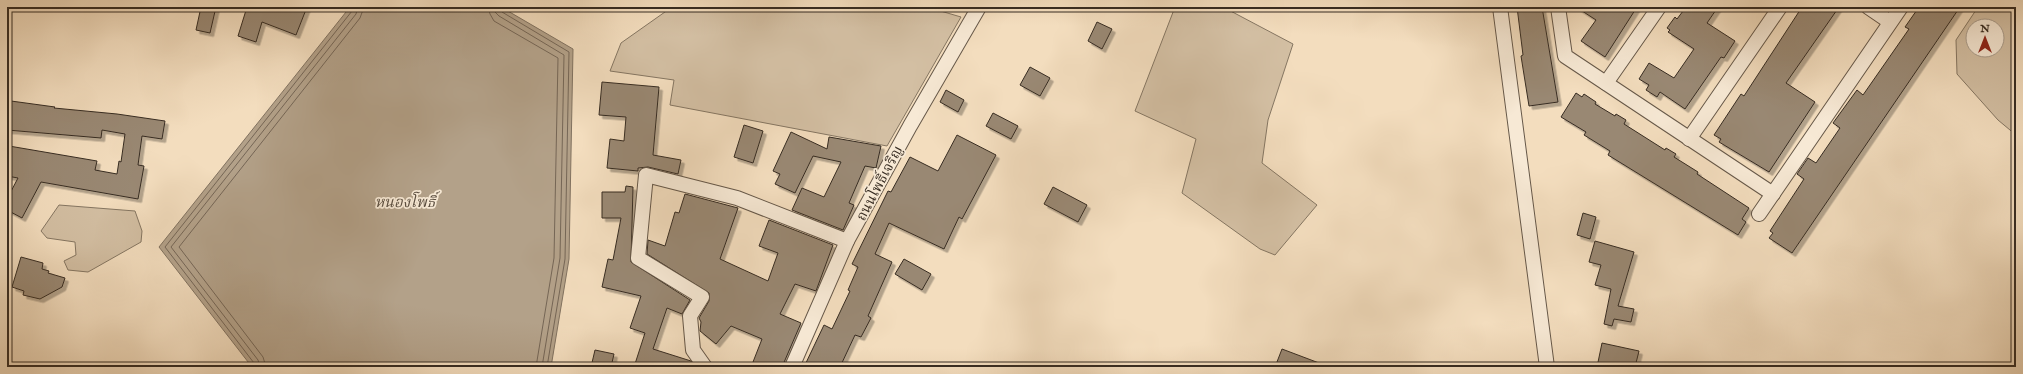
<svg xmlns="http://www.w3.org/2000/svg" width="2023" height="374" viewBox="0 0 2023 374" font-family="'IM FELL English','Noto Serif Thai',serif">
<defs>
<filter id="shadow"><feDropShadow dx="3.5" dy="3.5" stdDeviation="0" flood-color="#0004"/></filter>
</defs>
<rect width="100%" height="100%" fill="#f3ddbe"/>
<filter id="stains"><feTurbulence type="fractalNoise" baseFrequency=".005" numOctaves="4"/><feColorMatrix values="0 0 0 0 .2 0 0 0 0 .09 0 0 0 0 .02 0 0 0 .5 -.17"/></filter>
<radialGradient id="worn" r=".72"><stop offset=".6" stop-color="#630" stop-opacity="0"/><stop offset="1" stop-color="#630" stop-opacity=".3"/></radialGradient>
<g fill="#d3bfa3" stroke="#857662" fill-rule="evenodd">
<path d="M672,7H927L961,17L887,146L670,105L674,80L610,71L621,43Z"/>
<path d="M1175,7H1223L1293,44L1268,120L1262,163L1317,205L1275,255L1260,249L1182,193L1196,139L1135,111Z"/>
<path d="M1978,7H2016V135L1998,120L1957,74L1956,40ZM1973,26H1997V50H1973Z"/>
<path d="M59,205L135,211L142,231L141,242L88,272L68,270L64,261L76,255L75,242L47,238L41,231Z"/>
</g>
<path fill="#b3a189" stroke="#817260" d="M350,7H501L573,49L569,259L551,367H252L159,247Z"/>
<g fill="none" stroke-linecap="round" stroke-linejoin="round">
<g stroke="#756656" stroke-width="1">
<path d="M488,7L490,14L494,21L558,58L554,258L536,367"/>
<path d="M495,7V12L499,16L564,55L560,258L542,367"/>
<path d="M500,7L502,12L569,52L565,259L547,367"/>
<path d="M255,367L254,363L165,247L352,11L353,7"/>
<path d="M260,367L258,360L171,247L356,14L358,7"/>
<path d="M266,367L263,357L179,247L360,18L364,7"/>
</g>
</g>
<g fill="#998873" stroke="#372c22" filter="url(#shadow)">
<path d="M201,7H216L210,33L196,30Z"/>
<path d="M247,7H307L296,35L262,22L256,42L238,36Z"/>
<path d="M1517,7H1542L1558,102L1529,106L1521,56L1523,55Z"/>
<path d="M1576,7H1637L1605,57L1581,41L1596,20Z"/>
<path d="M1686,7H1718L1707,23L1735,41L1724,58L1721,57L1685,109L1660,92L1657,97L1646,90L1649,85L1639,79L1649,63L1674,78L1694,49L1668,32L1670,30L1667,28L1675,17L1677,19Z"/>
<path d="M1802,7H1839L1786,83L1815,102L1769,172L1719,142L1721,139L1714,135L1741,94L1744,96Z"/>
<path d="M1919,7H1960L1792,253L1769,238L1773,233L1770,231L1804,179L1797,174L1808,158L1816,163L1840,128L1833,123L1857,90L1863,95L1909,29L1905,27Z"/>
<path d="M1097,22L1112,29L1102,49L1088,41Z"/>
<path d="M1030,67L1050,78L1040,96L1020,85Z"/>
<path d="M602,82L659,87L653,155L681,160L678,174L648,167L638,168V171L607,168L610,139L624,141L626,117L599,115Z"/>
<path d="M946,90L964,100L958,112L940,102Z"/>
<path d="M1576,93L1582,97L1584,94L1596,102L1595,104L1615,116L1616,114L1626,120L1624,124L1665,150L1666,148L1676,154L1674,157L1698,172L1697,174L1749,208L1742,219L1746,222L1738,235L1608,155L1610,151L1584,135L1586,132L1561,117Z"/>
<path d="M11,101L55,107L54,108L117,114L165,121L162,139L142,136L138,165L144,166L138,199L41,182L22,218L7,210V199L18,178L7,176L9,146L97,161L95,170L117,174L119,161L121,162L125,134L102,130L101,138L7,130Z"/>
<path d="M993,113L1018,126L1011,139L986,126Z"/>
<path d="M744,125L763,131L753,163L734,157Z"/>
<path d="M791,132L827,149L829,137L881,146L876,168L865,166L849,203L854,205L843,230L792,210L802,188L824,197L841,162L813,156L795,193L775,184L780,174L773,171Z"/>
<path d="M957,135L996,155L962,219L959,217L944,249L889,223L875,254L892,262L868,316L871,318L861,337L855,335L840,367H804L824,325L832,329L850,291L848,290L858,267L852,264L888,191L891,192L910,157L938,171Z"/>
<path d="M626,186L633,187L631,262L690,300L682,314L667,308L653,349L691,361L695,367H634L645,333L630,328L641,296L602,287L608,259L613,260L621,218H602V192H625Z"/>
<path d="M1053,187L1087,205L1078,222L1044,204Z"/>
<path d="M685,194L738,208L720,259L768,281L778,253L759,246L769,220L833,245L816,291L795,284L780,314L801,323L782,367H766L753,362L762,339L731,326L716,344L700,331L701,322L699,318L709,301V293L647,254L648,240L665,246L675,212L679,213Z"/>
<path d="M1583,213L1596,217L1590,239L1577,235Z"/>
<path d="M1595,241L1634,252L1618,306L1634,309L1631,322L1614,319L1612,326L1604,324L1611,289L1595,285L1601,265L1589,262Z"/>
<path d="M21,257L43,263L42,269L49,271L48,273L65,278L62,287L40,299L23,295L24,291L12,287Z"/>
<path d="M904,259L931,274L922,290L895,274Z"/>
<path d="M1602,343L1639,351L1635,367H1597Z"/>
<path d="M1282,349L1327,366V367H1275Z"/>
<path d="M595,350L614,354L611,367H591Z"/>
</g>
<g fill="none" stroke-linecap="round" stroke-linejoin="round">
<defs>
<g id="minor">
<path d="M1500,7L1547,367"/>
<path d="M1558,7L1565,56L1773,194"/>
<path d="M1868,7L1890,22"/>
<path d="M1606,83L1659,7"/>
<path d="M1689,139L1780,7"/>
<path d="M1759,214L1901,7"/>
<path d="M705,367L693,350L690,316L702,297L638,258L646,175L737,198L847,241"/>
<path d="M792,367L847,241L910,126L979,7"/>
</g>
</defs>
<use href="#minor" stroke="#665849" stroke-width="16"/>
<use href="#minor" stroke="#f7e9d5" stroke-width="14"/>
</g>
<g text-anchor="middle" stroke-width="3.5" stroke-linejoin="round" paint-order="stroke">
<g font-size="14" fill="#372c22" stroke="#f7e9d5">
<text transform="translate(879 183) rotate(-62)" y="5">ถนนโพธิ์เจริญ</text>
</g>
<g font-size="15" font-style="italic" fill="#5c4f41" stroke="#f7e9d5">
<text x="405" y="207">หนองโพธิ์</text>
</g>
</g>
<rect width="2023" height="374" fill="none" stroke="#f3ddbe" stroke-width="24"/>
<rect x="8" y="8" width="2007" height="358" fill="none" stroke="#372c22" stroke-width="2"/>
<rect x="12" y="12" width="1999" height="350" fill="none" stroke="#372c22"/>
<g transform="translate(1985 38)"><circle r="19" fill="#f7e9d5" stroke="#aa9d8d"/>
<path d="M0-3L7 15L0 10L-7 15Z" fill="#8f2418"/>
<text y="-6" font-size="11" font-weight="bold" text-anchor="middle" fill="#372c22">N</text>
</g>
<rect width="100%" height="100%" filter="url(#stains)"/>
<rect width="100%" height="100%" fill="url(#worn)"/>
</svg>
